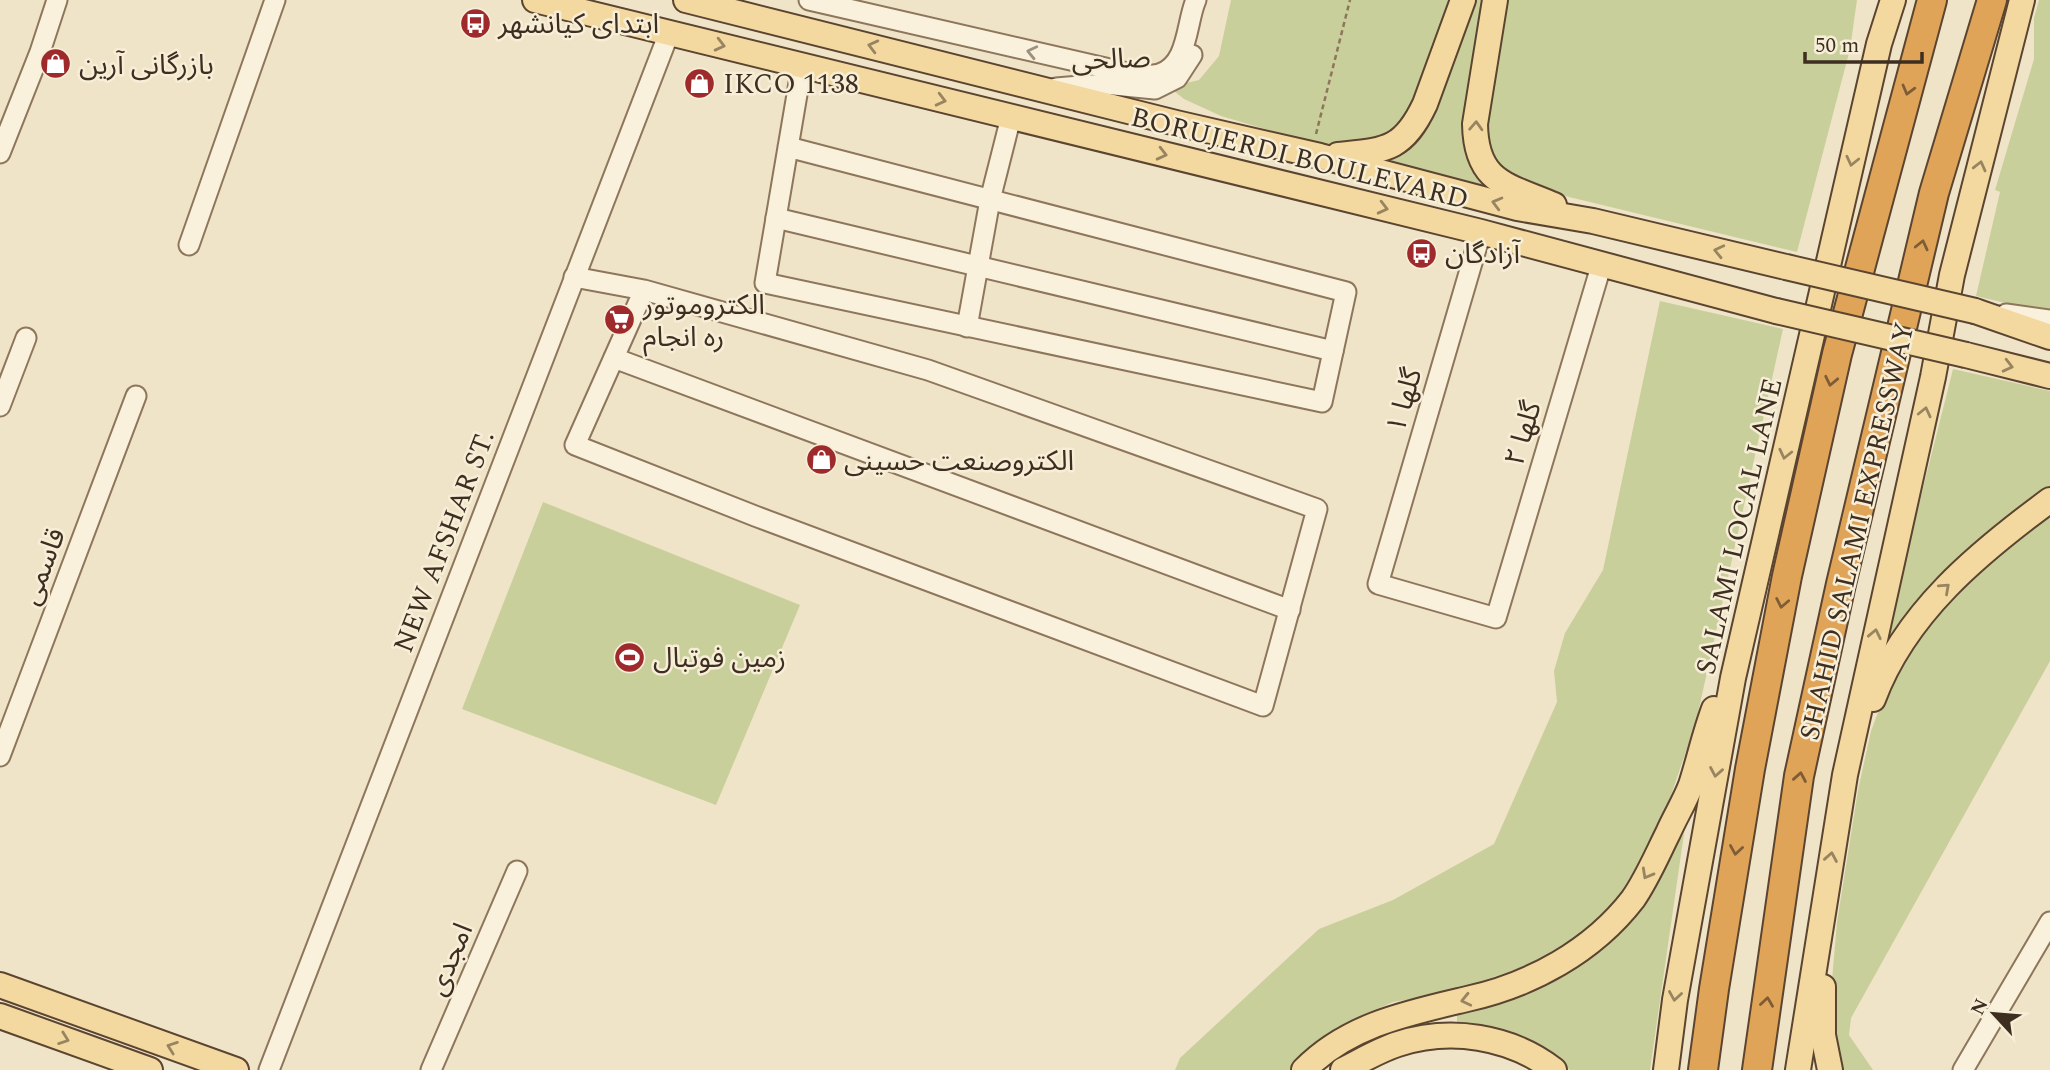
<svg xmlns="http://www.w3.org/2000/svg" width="2050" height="1070" viewBox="0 0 2050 1070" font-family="Spectral,'Noto Sans Arabic',serif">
<rect width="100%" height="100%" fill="#f0e4c8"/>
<g fill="#c9cf9b">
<path d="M1231,0H1454L1405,126L1352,149L1314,144L1221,116L1184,99L1169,87L1199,80L1219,56Z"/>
<path d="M1473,0H1485L1472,71L1499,189L1391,161L1415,143L1424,130Z"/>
<path d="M1505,0H1857L1850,49L1797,252L1569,197L1507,179L1483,138Z"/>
<path d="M2039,0H2050V314L1976,296L2000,192L1995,190L2034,59V18Z"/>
<path d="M1660,301L1783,329L1696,722L1654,845L1619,900L1600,918L1578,935L1531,964L1447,993L1393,1002L1337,1027L1290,1070H1175L1180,1058L1319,929L1393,900L1494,844L1557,702L1554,671L1565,633L1603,570Z"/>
<path d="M1953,369L2050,391V492L1883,658L1895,599Z"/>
<path d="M543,502L800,605L716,805L462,709Z"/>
<path d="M2050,510V661L1851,1018L1849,1035L1873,1070H1837L1831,995L1833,968L1837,922L1858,790L1871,731L1883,699L1928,616Z"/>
<path d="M1689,799L1650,1070H1570L1555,1059L1457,1025V1012L1574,965Z"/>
</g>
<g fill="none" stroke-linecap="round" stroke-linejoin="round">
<defs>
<g id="minor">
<path d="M809,0L1136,75C1143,75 1153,76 1159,74C1189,65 1186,22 1196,0"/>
<path d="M1056,88L1104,84L1155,89L1177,78L1192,55"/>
<path d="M788,147L1346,292L1322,402L765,283L802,65"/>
<path d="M0,153L40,52L57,0"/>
<path d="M776,218L1333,351"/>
<path d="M1481,232L1378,584L1496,618L1602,263"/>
<path d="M189,245L275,0"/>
<path d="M574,277L644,290L928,370L1317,509L1263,706L755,516L575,445L644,290"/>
<path d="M2006,314L2050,320"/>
<path d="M967,327L990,200L1011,117"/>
<path d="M614,358L1290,610"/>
<path d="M0,406L26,338"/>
<path d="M0,756L136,396"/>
<path d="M269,1070L669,33"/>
<path d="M431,1070L517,871"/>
<path d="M1963,1070L2050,922"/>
</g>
<g id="major">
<path d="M535,0L1481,232L1776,311"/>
<path d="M686,0L1176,123L1320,156L1517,208L1593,221L1786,267"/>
<path d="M1495,0L1475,124C1476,183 1507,185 1554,205"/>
<path d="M1338,155C1385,150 1403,151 1425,104L1463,0"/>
<path d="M1975,311L2050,337"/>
<path d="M1966,355L2050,376"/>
<path d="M1873,699C1905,613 1978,553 2050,500"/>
<path d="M0,985L236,1070"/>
<path d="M1823,987V1035L1830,1070"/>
<path d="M0,1016L150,1070"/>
<path d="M1304,1070C1348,1025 1408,1013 1467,999C1531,985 1593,951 1633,899C1647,879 1657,855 1668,833C1675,817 1685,801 1691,785C1699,760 1705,733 1714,709"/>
<path d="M1343,1070C1361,1061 1379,1050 1398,1044C1450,1027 1510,1036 1554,1070"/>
<path d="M1666,1070L1675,1000L1733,678L1879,44L1893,0"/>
<path d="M1798,1070L1845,775L1933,377L1952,275L2022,0"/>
</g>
<g id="highway">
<path d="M1703,1070L1714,989L1750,769L1787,576L1837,354L1932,0"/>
<path d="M1757,1070L1799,776L1841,584L1934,193L1992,0"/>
</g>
</defs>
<use href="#minor" stroke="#8d765c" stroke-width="23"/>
<use href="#major" stroke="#5b4430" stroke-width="28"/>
<use href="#highway" stroke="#5b4430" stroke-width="32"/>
<path stroke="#8d765c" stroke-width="2.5" stroke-dasharray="5 3.5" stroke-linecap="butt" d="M1316,134L1350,0"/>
<use href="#minor" stroke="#faf1dc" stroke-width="19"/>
<use href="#major" stroke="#f3d9a0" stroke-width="24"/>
<use href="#highway" stroke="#e0a458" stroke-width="28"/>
<defs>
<g id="major-bridge">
<path d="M1786,267L1975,311"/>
<path d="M1776,311L1966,355"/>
</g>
</defs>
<use href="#major-bridge" stroke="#5b4430" stroke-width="28" stroke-linecap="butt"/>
<use href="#major-bridge" stroke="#f3d9a0" stroke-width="24"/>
</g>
<defs><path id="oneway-chevron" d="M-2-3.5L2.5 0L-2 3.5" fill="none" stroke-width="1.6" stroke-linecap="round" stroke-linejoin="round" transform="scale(1.75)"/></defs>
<g stroke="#988460">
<use href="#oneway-chevron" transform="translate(720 45) rotate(14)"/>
<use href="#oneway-chevron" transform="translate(873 46) rotate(-166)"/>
<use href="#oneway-chevron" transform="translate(941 100) rotate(14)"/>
<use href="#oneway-chevron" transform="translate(1476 126) rotate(-87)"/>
<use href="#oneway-chevron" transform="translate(1162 154) rotate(14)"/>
<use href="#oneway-chevron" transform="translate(1852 161) rotate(103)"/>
<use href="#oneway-chevron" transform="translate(1980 166) rotate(-76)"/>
<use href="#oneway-chevron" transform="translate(1497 203) rotate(-165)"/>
<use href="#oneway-chevron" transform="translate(1383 208) rotate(14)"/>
<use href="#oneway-chevron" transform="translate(1719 251) rotate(-167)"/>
<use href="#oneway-chevron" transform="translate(2008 366) rotate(14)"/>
<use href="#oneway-chevron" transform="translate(1925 412) rotate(-77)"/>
<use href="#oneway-chevron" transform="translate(1785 454) rotate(103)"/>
<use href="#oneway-chevron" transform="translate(1945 588) rotate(-42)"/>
<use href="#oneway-chevron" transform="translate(1875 634) rotate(-78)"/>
<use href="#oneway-chevron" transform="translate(1716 772) rotate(100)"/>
<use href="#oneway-chevron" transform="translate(1831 857) rotate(-80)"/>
<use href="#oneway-chevron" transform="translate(1647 874) rotate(119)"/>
<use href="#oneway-chevron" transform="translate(1675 996) rotate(99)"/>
<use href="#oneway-chevron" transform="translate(1466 1000) rotate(167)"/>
<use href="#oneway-chevron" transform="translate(64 1039) rotate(20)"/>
<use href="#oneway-chevron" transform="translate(172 1047) rotate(-160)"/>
</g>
<use stroke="#9c907e" href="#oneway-chevron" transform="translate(1032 52) rotate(-167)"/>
<g stroke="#7e5d36">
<use href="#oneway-chevron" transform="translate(1908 90) rotate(105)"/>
<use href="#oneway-chevron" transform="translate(1922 245) rotate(-77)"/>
<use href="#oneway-chevron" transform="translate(1831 381) rotate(102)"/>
<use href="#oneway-chevron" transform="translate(1782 603) rotate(101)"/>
<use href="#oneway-chevron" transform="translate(1800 777) rotate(-80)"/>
<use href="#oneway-chevron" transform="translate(1736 850) rotate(99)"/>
<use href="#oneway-chevron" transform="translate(1767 1002) rotate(-82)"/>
</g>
<defs>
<symbol id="bus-disc" viewBox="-11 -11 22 22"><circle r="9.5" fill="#9e2a2b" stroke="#f7eed8"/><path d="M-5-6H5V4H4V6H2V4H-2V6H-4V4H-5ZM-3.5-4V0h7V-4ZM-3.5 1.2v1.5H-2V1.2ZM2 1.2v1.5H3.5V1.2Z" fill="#fff"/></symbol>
<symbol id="shop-disc" viewBox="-11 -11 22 22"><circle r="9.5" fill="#9e2a2b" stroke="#f7eed8"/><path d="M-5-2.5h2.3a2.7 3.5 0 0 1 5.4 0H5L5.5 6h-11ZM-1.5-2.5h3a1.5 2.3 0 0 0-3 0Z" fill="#fff"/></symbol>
<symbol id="supermarket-disc" viewBox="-11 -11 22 22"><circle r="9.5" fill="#9e2a2b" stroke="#f7eed8"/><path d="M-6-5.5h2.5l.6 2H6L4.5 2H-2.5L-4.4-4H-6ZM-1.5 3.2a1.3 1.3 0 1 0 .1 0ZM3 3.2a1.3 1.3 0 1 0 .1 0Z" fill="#fff"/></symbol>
<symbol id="stadium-disc" viewBox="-11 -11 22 22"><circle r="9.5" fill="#9e2a2b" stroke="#f7eed8"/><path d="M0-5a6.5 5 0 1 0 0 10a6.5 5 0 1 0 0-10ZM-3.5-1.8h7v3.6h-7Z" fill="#fff"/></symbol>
</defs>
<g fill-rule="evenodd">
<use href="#bus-disc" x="458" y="6" width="35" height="35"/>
<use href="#shop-disc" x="38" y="46" width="35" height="35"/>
<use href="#shop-disc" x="682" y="66" width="35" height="35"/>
<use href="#bus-disc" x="1404" y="236" width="35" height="35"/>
<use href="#supermarket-disc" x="602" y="302" width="35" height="35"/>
<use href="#shop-disc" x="804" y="442" width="35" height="35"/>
<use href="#stadium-disc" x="612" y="640" width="35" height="35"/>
</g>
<g text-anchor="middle" stroke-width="5" stroke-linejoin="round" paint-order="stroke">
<g font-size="28" fill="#3d2e20" stroke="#f7eed8" text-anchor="start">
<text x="498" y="33">ابتدای کیانشهر</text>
<text x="79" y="74">بازرگانی آرین</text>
<text x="723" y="93">IKCO 1138</text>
<text x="1445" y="263">آزادگان</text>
<text x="643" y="314">الکتروموتور<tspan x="643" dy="32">ره انجام</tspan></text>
<text x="844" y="470">الکتروصنعت حسینی</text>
<text x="653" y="667">زمین فوتبال</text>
</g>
<g font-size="28" fill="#3d2e20" stroke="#f7eed8">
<text transform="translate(1111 58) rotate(-2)" y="10">صالحی</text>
<text transform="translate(1300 157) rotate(14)" y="10">BORUJERDI BOULEVARD</text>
<text transform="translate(1403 400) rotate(-74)" y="10">گلها ۱</text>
<text transform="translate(1522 433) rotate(-73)" y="10">گلها ۲</text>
<text transform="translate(1738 526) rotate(-77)" y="10">SALAMI LOCAL LANE</text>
<text transform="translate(1856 531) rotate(-77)" y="10">SHAHID SALAMI EXPRESSWAY</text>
<text transform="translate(443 541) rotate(-69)" y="10">NEW AFSHAR ST.</text>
<text transform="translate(42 566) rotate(-69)" y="10">قاسمی</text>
<text transform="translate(449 959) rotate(-67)" y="10">امجدی</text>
</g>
</g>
<g transform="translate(1994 1014) rotate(296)" stroke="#f7eed8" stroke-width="5" paint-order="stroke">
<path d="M0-5L12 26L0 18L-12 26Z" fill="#3d2e20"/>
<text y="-10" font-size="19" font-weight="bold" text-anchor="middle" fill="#3d2e20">N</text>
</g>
<path d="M1805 52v10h117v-10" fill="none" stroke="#3d2e20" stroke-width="3.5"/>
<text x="1815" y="52" font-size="21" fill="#3d2e20" stroke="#f7eed8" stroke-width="5" paint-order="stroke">50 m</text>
</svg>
